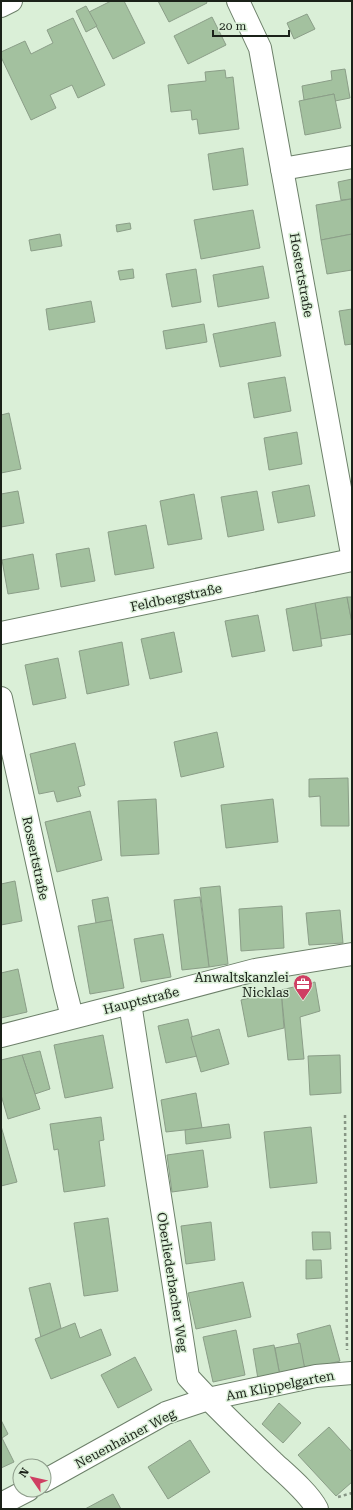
<svg xmlns="http://www.w3.org/2000/svg" width="353" height="1510" viewBox="0 0 353 1510" font-family="'Roboto Serif',serif">
<rect width="100%" height="100%" fill="#daefd7"/>
<g fill="#a3c19f" stroke="#8b9e88">
<path d="M111,1H124L145,43L113,59L89,12Z"/>
<path d="M158,1H206L207,3L169,22Z"/>
<path d="M86,6L97,26L86,32L76,11Z"/>
<path d="M307,14L315,29L294,39L287,23Z"/>
<path d="M212,17L226,45L188,64L174,36Z"/>
<path d="M73,18L105,85L78,98L72,85L50,95L56,108L31,120L1,57V52L25,41L31,54L53,43L47,30Z"/>
<path d="M345,69L350,98L335,101L334,94L304,100L302,86L332,80L331,71Z"/>
<path d="M225,70L226,78L233,77L239,129L199,134L197,119L192,120L191,110L171,112L168,85L206,81L205,72Z"/>
<path d="M334,94L341,128L305,135L299,101Z"/>
<path d="M243,148L248,185L213,190L208,154Z"/>
<path d="M352,179V204L351,199L341,200L338,182Z"/>
<path d="M351,199L352,234L321,240L316,205Z"/>
<path d="M253,210L260,248L201,259L194,220Z"/>
<path d="M130,223L131,229L117,232L116,225Z"/>
<path d="M60,234L62,246L31,251L29,240Z"/>
<path d="M352,234V270L327,274L321,240Z"/>
<path d="M263,266L269,298L218,307L213,275Z"/>
<path d="M133,269L134,278L120,280L118,271Z"/>
<path d="M196,269L201,302L172,307L166,274Z"/>
<path d="M91,301L95,322L49,330L46,309Z"/>
<path d="M352,309V344L345,345L339,311Z"/>
<path d="M275,322L281,356L220,367L213,334Z"/>
<path d="M204,324L207,342L166,349L163,331Z"/>
<path d="M285,377L291,411L254,418L248,383Z"/>
<path d="M9,413L21,469L1,473V415Z"/>
<path d="M297,432L302,464L269,470L264,438Z"/>
<path d="M309,485L315,516L278,523L272,492Z"/>
<path d="M18,491L24,523L1,527V494Z"/>
<path d="M257,491L264,530L228,537L221,497Z"/>
<path d="M194,494L202,539L168,545L160,501Z"/>
<path d="M146,525L154,568L115,575L108,532Z"/>
<path d="M89,548L95,581L61,587L56,554Z"/>
<path d="M33,554L39,589L8,594L2,560Z"/>
<path d="M347,597L352,623V634L321,639L315,603Z"/>
<path d="M347,597H352V623Z"/>
<path d="M315,603L322,646L293,651L286,609Z"/>
<path d="M258,615L265,651L232,657L225,621Z"/>
<path d="M174,632L182,672L150,679L141,639Z"/>
<path d="M122,642L129,685L87,694L79,651Z"/>
<path d="M58,658L66,698L33,705L25,665Z"/>
<path d="M217,732L224,767L181,777L174,742Z"/>
<path d="M75,743L85,785L78,787L81,796L57,802L54,791L39,794L30,754Z"/>
<path d="M348,778L349,826H321L320,796L309,797V779Z"/>
<path d="M156,799L159,854L121,856L118,801Z"/>
<path d="M273,799L278,842L226,848L221,805Z"/>
<path d="M90,811L102,860L57,872L45,822Z"/>
<path d="M15,881L22,921L1,925V884Z"/>
<path d="M220,886L228,964L209,967L200,888Z"/>
<path d="M108,897L112,920L96,923L92,900Z"/>
<path d="M200,897L209,967L182,970L174,900Z"/>
<path d="M282,906L284,948L241,951L239,909Z"/>
<path d="M340,910L343,943L309,945L306,913Z"/>
<path d="M112,920L124,988L90,994L78,926Z"/>
<path d="M163,934L171,977L141,982L134,939Z"/>
<path d="M18,969L27,1012L1,1018V973Z"/>
<path d="M315,982L320,1011L300,1017L304,1059L288,1060L281,990Z"/>
<path d="M281,990L284,1028L248,1037L241,1000Z"/>
<path d="M188,1019L197,1056L166,1063L158,1026Z"/>
<path d="M219,1029L229,1064L201,1072L191,1037Z"/>
<path d="M103,1035L113,1088L65,1098L54,1045Z"/>
<path d="M40,1051L50,1089L35,1094L22,1055Z"/>
<path d="M22,1055L40,1109L8,1119L1,1095V1060Z"/>
<path d="M340,1055L341,1093L310,1095L308,1056Z"/>
<path d="M196,1093L202,1128L166,1132L161,1100Z"/>
<path d="M101,1117L104,1140L99,1141L105,1186L64,1192L58,1149L54,1150L50,1124Z"/>
<path d="M229,1124L231,1138L186,1144L185,1130Z"/>
<path d="M1,1126L17,1182L1,1186Z"/>
<path d="M311,1127L317,1183L270,1188L264,1132Z"/>
<path d="M203,1150L208,1187L172,1192L167,1155Z"/>
<path d="M108,1218L118,1291L84,1296L74,1223Z"/>
<path d="M211,1222L215,1260L186,1264L181,1226Z"/>
<path d="M312,1232H330L331,1249L313,1250Z"/>
<path d="M306,1260H321L322,1278L306,1279Z"/>
<path d="M243,1282L251,1317L196,1329L188,1293Z"/>
<path d="M50,1283L61,1328L41,1337L29,1288Z"/>
<path d="M75,1323L80,1338L101,1329L111,1355L51,1379L35,1339Z"/>
<path d="M330,1325L340,1361L305,1370L297,1334Z"/>
<path d="M236,1330L245,1375L213,1382L203,1337Z"/>
<path d="M300,1343L305,1370L280,1376L275,1348Z"/>
<path d="M274,1345L280,1376L258,1379L253,1349Z"/>
<path d="M135,1357L152,1390L118,1408L101,1375Z"/>
<path d="M279,1403L301,1423L283,1443L262,1424Z"/>
<path d="M1,1420L8,1434L2,1438L14,1462L1,1468Z"/>
<path d="M329,1427L352,1452V1482L336,1496L298,1455Z"/>
<path d="M190,1440L210,1472L168,1499L148,1467Z"/>
<path d="M113,1494L121,1509H85Z"/>
</g>
<g fill="none" stroke-linecap="round" stroke-linejoin="round">
<defs>
<g id="minor">
<path d="M238,1L260,48L352,554"/>
<path d="M1,6L11,1"/>
<path d="M282,169L352,157"/>
<path d="M1,633L352,560"/>
<path d="M1,698L64,985L72,1017"/>
<path d="M130,1003L188,1377C215,1407 244,1434 273,1462C286,1474 309,1493 317,1509"/>
<path d="M1,1036L130,1003L255,970L352,954"/>
<path d="M44,1481L166,1413L208,1399L316,1376L352,1373"/>
<path d="M1,1504L28,1490"/>
</g>
</defs>
<use href="#minor" stroke="#6d806a" stroke-width="24"/>
<g stroke="#879685" stroke-width="2.5" stroke-dasharray="3 3" stroke-linecap="butt">
<path d="M345,1115L347,1350"/>
<path d="M338,1497L352,1493"/>
</g>
<use href="#minor" stroke="#fff" stroke-width="22"/>
</g>
<defs>
<symbol id="office-pin" viewBox="-11 -11 22 30"><path d="M0 17L-7.5 6A9.5 9.5 0 1 1 7.5 6Z" fill="#cf3f63" stroke="#daefd7"/><path d="M-6-3h4V-5.5h4V-3h4V5H-6ZM-1-4.5V-3h2v-1.5ZM-6 0V1H6V0Z" fill="#fff"/></symbol>
</defs>
<g fill-rule="evenodd">
<use href="#office-pin" x="292" y="973" width="22" height="30"/>
</g>
<g text-anchor="middle" stroke-width="3" stroke-linejoin="round" paint-order="stroke">
<g font-size="13" fill="#1b2219" stroke="#daefd7">
<text transform="translate(302 275) rotate(80)" y="5">Hostertstraße</text>
<text transform="translate(176 597) rotate(-12)" y="5">Feldbergstraße</text>
<text transform="translate(36 858) rotate(78)" y="5">Rossertstraße</text>
<text transform="translate(141 1000) rotate(-14)" y="5">Hauptstraße</text>
<text transform="translate(173 1282) rotate(81)" y="5">Oberliederbacher Weg</text>
<text transform="translate(280 1385) rotate(-11)" y="5">Am Klippelgarten</text>
<text transform="translate(125 1438) rotate(-28)" y="5">Neuenhainer Weg</text>
</g>
<g font-size="13" fill="#1b2219" stroke="#daefd7" text-anchor="end">
<text x="289" y="982">Anwaltskanzlei<tspan x="289" dy="15">Nicklas</tspan></text>
</g>
</g>
<rect width="353" height="1510" fill="none" stroke="#1b2219" stroke-width="4"/>
<g transform="translate(32 1478) rotate(304)"><circle r="19" fill="#daefd7" stroke="#8e9d8b"/>
<path d="M0-3L7 15L0 10L-7 15Z" fill="#cf3f63"/>
<text y="-6" font-size="11" font-weight="bold" text-anchor="middle" fill="#1b2219">N</text>
</g>
<path d="M213 30v6h76v-6" fill="none" stroke="#1b2219" stroke-width="2"/>
<text x="219" y="30" font-size="12" fill="#1b2219" stroke="#daefd7" stroke-width="3" paint-order="stroke">20 m</text>
</svg>
